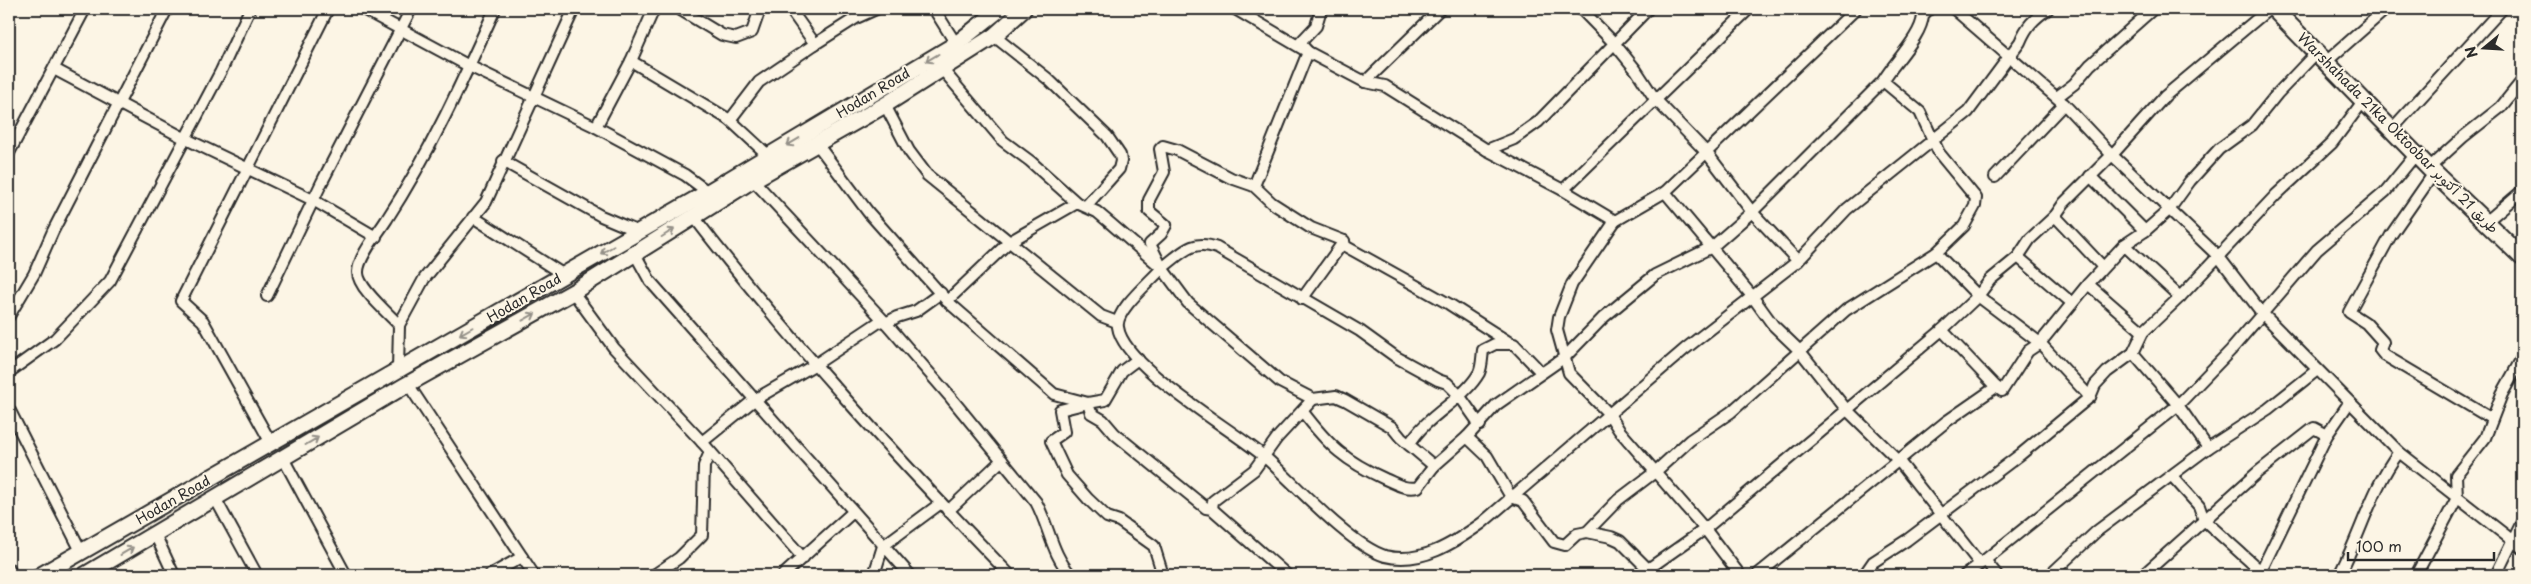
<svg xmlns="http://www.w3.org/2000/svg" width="2531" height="584" viewBox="0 0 2531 584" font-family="'Playpen Sans','Playpen Sans Arabic',sans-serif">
<rect width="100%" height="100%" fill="#fcf5e5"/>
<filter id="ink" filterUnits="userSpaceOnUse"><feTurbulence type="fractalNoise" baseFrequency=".02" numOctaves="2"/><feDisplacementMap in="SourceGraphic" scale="10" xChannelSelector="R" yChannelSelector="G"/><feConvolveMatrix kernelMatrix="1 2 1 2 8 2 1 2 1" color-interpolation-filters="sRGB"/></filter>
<g filter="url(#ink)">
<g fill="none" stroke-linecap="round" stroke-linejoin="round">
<defs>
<g id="street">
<path d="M363,9L469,66L596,127L685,175L708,192"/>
<path d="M679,9L722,35L736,38L752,32L760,9"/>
<path d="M790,9L815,44L856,18L876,9"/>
<path d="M934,9L956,44"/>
<path d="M1235,9L1308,52L1365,82L1385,86L1487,150L1563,190L1615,221L1572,284L1559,317L1557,330L1569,373L1609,414L1619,430L1705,529L1740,575"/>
<path d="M1581,9L1614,43L1636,70L1655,99L1707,153L1752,212L1798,261"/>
<path d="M1954,9L2064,104L2112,155L2219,257L2262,313L2399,452L2522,548"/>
<path d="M994,36L1048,79L1107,136L1120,155L1121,161L1119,169L1086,206"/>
<path d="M631,61L730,120L769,156"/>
<path d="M2327,61L2386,9"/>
<path d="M54,69L184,138L313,200L376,237"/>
<path d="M942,69L1003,141L1030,161L1077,203L1097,212L1110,223L1162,268L1188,303L1280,382L1313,399L1336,396L1345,400L1392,427L1401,438L1434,466L1467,437L1487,456L1511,497L1523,501L1554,542L1565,545L1577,534L1587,532L1611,537L1620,541L1654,575"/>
<path d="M1365,82L1440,9"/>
<path d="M2057,97L2074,84L2090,65L2153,9"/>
<path d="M885,105L909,151L927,175L1101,316L1117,322"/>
<path d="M730,120L759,82L815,44"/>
<path d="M596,127L631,61L654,9"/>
<path d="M2392,129L2502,9"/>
<path d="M817,144L868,212L947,301L1054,394L1088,403L1060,410L1064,432L1051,441L1067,475L1088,499L1107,517L1119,521L1154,546L1162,572L1159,575"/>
<path d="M1487,150L1514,139L1538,122L1648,9"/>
<path d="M9,153L85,9"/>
<path d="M503,161L601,216L639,232"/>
<path d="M2429,168L2463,137L2501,107L2522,81"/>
<path d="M2434,173L2391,235L2349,312L2366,323L2383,342L2380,350L2384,355L2492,419"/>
<path d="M2090,176L2145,231"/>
<path d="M1995,177L2064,104"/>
<path d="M753,180L886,323L951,398L1036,502C1049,526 1052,555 1071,575"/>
<path d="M1254,186L1308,52L1300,43L1316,26L1321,9"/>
<path d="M1563,190L1749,9"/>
<path d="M1665,192L1856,9"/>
<path d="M2055,216L2103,267"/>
<path d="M473,217L564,275"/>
<path d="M694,217C791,343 900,461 1010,575"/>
<path d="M1615,221L1665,192L1752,296L1773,325L1800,351L1846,409L1898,460L1980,564L1985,560L1997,575"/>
<path d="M2486,222L2522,191"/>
<path d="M1344,241L1311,228L1272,203L1254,186L1231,178L1177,150L1163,146L1160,149L1164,172L1149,200V211L1166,225L1161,234L1150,244L1162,268C1151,281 1115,310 1118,327C1123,367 1234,430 1266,458C1294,483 1351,546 1385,556C1421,565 1454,543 1482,523L1685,349L1798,261L1847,209L1968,112L2020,42C2026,27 2034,18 2048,9"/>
<path d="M2124,245L2180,297"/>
<path d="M1936,253L1978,296L2040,343L2090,397"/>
<path d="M635,254L650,281L910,575"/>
<path d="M2018,257L2072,303"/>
<path d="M1162,268C1181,254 1192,238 1217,248L1360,331L1396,357L1438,380L1447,383L1459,395L1480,425"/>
<path d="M2088,284L2143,332"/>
<path d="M573,292L614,348L702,442L803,558"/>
<path d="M267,296L322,182L411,9"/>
<path d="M1302,299L1344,241L1345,246L1449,304L1510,343"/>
<path d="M947,301L1009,242L1077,203"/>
<path d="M9,316L34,274L53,231L167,9"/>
<path d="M886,323L897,317L916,311L941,293"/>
<path d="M399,325C388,313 357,287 358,272C358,257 379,232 387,219C430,153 463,80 495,9"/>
<path d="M1942,330L1996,387"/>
<path d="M2133,353L2178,405L2208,448"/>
<path d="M1138,359L1122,371L1105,400L1088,403L1091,413L1103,420L1115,434L1206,508L1212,509L1213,501L1254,470L1277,438L1313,399"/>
<path d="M398,370L399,325L424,279L486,202L574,9"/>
<path d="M9,372L55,339L110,281L221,71L250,9"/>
<path d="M406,385L410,387L534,575"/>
<path d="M9,409L82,553"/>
<path d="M1303,412C1329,446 1345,461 1385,479C1397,484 1405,490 1418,487L1434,466"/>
<path d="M1467,437L1496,405L1565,357L1604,317L1655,275L1712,247L1752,212L1883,81C1894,62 1922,36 1923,15L1929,9"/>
<path d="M702,442L754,400L816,364L882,320"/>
<path d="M271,443L203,321L181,301L328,9"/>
<path d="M1409,445C1427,414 1463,401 1479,373C1482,367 1482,357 1483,350L1495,344H1514L1541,372"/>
<path d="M283,458L346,575"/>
<path d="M2172,476L2199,506L2204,520L2265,575"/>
<path d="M215,498L257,575"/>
<path d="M1212,509L1287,575"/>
<path d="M948,511L1002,460"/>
<path d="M1587,532L1618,500L1655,472L1690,440L1731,412L1846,310L1936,253L1964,226L1975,206L1976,198L1939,153L1920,112L1883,81"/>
<path d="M155,534L174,575"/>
<path d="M1985,560L2178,405L2231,350L2317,250L2385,192L2416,154"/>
<path d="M9,569L12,575"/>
<path d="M1648,569L1705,529L1942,330L1978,296L1990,280L2018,257L2030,239L2055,216L2064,203L2112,155L2165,96L2269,9"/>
<path d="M490,575L522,557"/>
<path d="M654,575L679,558L702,535L704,466L710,452"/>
<path d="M783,575L853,512"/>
<path d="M874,575L883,546L941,503"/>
<path d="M1757,575L1947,421L1996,387L2002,391L2028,351L2040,343L2088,284L2124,245L2145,231L2169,210L2190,181L2219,149L2252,125L2277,94L2317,52"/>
<path d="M1864,575L1873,562L1907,540L2021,454L2090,397L2095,385L2107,372L2133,353L2143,332L2180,297L2276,195L2332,143L2364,100"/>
<path d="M1965,575L1980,564"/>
<path d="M2050,575L2097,531L2208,448L2268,409L2317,370"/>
<path d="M2143,575L2258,472L2314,428L2327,435"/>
<path d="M2259,575L2327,435L2349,403"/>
<path d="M2339,575C2361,534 2371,489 2399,452"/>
<path d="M2416,575L2457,498L2456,475L2485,438L2502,394L2522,358"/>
<path d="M2496,575L2522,522"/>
</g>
<g id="secondary">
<path d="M41,575L708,192L956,44L1000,9"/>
<path d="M85,575L406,385L573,292L753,180L885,105L994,36L1024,9"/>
</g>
<path id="primary" d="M2274,9L2429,168L2522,257"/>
</defs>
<use href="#street" stroke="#2b2b2b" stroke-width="14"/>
<use href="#secondary" stroke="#2b2b2b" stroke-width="19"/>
<use href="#primary" stroke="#2b2b2b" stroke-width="20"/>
<use href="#street" stroke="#fcf5e5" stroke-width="10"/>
<use href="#secondary" stroke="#fcf5e5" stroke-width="15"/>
<use href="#primary" stroke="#fcf5e5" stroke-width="16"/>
</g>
<defs><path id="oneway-shaft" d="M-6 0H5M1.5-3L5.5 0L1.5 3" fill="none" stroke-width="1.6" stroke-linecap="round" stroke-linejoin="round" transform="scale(1.25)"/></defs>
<g stroke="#949088">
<use href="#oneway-shaft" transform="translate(932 58) rotate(149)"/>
<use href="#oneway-shaft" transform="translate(793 142) rotate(149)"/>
<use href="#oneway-shaft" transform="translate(668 233) rotate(-32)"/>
<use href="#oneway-shaft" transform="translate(607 250) rotate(150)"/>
<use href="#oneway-shaft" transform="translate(529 317) rotate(-29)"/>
<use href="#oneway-shaft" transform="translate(466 331) rotate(150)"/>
<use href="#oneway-shaft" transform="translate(312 441) rotate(-31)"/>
<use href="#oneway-shaft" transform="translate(127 551) rotate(-31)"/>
</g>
</g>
<g text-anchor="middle" stroke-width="4" stroke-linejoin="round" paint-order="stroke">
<g font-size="14" fill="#2b2b2b" stroke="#fcf5e5">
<text transform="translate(873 93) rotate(-31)" y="5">Hodan Road</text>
<text transform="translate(2398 133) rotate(45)" y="5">Warshahada 21ka Oktoobar طريق 21 أكتوبر</text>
<text transform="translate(524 298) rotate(-30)" y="5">Hodan Road</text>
<text transform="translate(173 500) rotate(-30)" y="5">Hodan Road</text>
</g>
</g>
<rect width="2531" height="584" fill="none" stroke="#fcf5e5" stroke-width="30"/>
<rect x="15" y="15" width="2501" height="554" fill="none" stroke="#2b2b2b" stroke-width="2" filter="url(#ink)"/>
<g transform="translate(2484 48) rotate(252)" stroke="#fcf5e5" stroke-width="4" paint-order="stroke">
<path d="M0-4L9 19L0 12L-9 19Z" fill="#2b2b2b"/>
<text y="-8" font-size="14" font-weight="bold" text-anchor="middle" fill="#2b2b2b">N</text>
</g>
<path d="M2348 552v8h146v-8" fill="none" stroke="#2b2b2b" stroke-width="2.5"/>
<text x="2356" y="552" font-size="15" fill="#2b2b2b" stroke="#fcf5e5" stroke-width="4" paint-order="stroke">100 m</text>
</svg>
